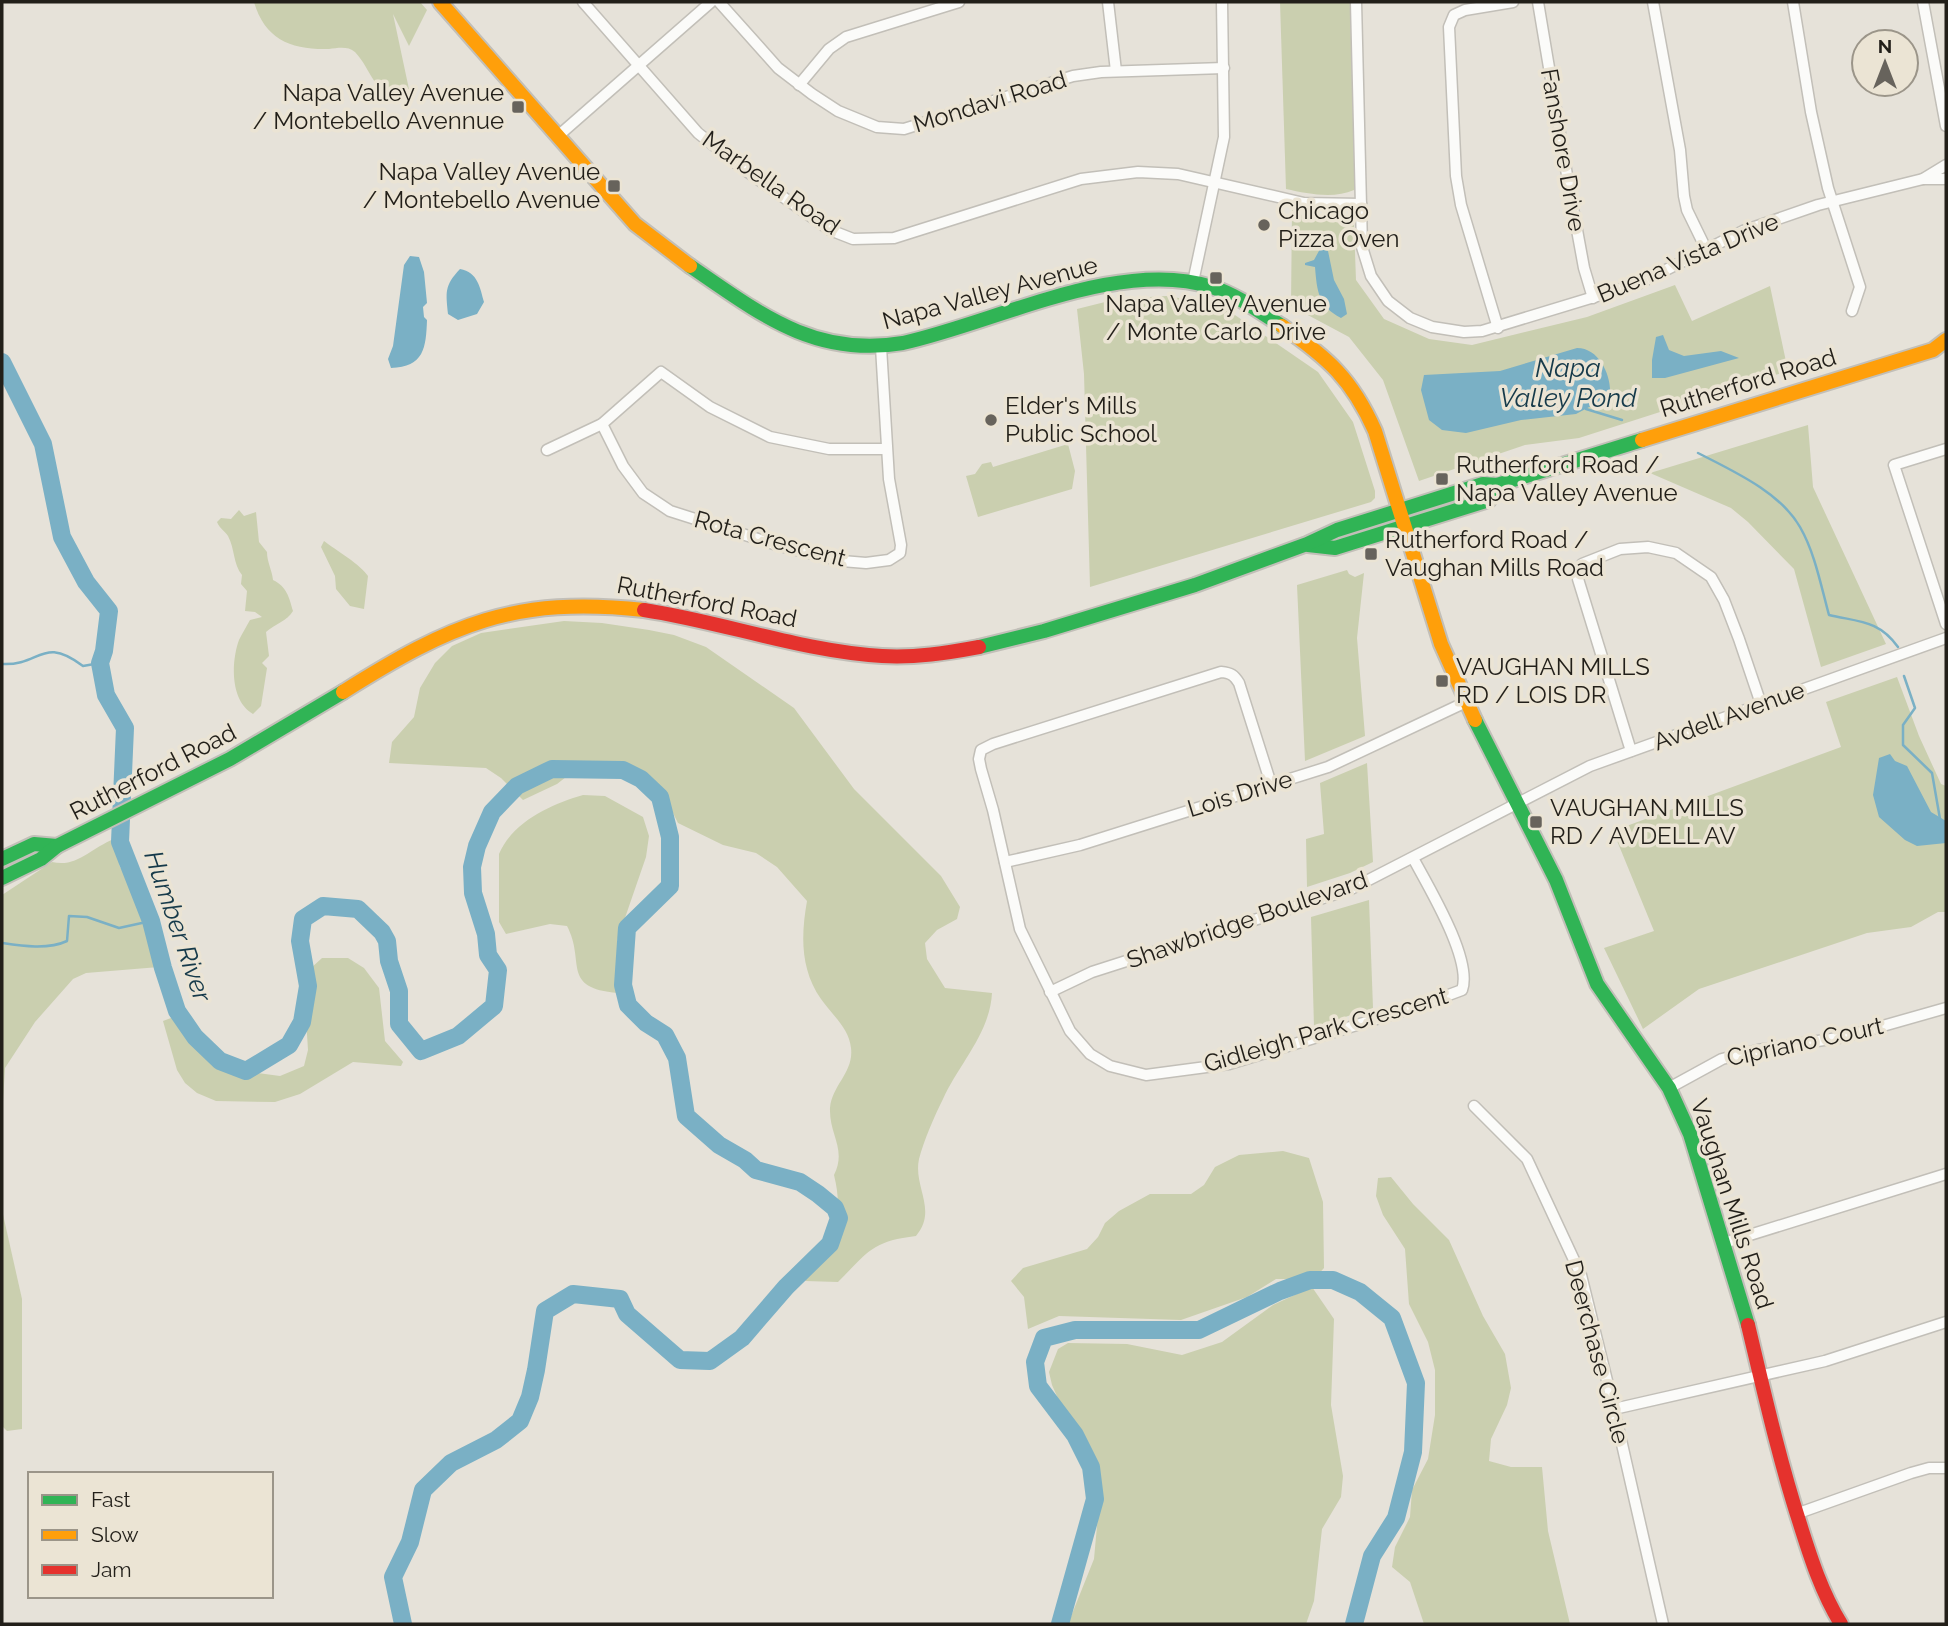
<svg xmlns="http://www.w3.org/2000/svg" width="1948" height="1626" viewBox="0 0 1948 1626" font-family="Raleway,sans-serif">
<rect width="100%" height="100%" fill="#e6e2d9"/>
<g fill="#cacfaf">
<path d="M254,2H420L427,10L409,46L393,14L410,94C374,102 374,72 355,52C348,46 338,48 329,49C292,50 265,40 254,2Z"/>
<path d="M1280,2H1350L1355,186L1354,190C1334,199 1308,194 1286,189Z"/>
<path d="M1292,207L1305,218L1347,217L1354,225L1356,280L1384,319L1429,339L1472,345L1587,317L1675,285L1692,321L1770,286L1788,371L1579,438L1525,445L1419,481L1383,380L1349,337L1291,306Z"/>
<path d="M1166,296L1204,302L1232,313L1318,372L1353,422L1375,491V498L1371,502L1090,587L1084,374L1077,309L1117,299Z"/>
<path d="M1808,425L1813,487L1886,644L1821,667L1794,569L1748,522L1731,508L1650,473Z"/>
<path d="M1068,444L1075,471L1072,489L978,517L966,476L975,474L982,464L991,462L993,467Z"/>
<path d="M239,510L244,516L256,512L259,542L267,552C267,562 272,570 273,580C287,587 289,597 293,611C287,621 275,624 266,632L269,656L262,663L267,668L261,706L253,714C230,701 231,662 239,640C242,634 246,627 250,620L262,617L255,612L245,611L247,591L241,584L242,575C233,564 235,549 228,536C225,531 220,529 217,522L221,518L231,519Z"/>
<path d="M324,541C336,550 361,565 368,576L364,609L350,606L336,589L335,576L321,547Z"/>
<path d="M1347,570L1349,574L1355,577L1364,573L1357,638L1365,736L1305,761L1297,585Z"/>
<path d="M564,621L602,623L649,630L674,635L706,647L794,708L854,789L941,876L960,907L957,919L937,930L925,943L927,959L945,988L992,993C990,1033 959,1064 943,1099C934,1117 924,1140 919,1159C913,1187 938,1210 916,1236C872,1241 868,1252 838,1282L805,1281C828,1241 846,1223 834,1175C847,1149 829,1135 830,1108C832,1085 854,1072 851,1048C849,1028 832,1015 821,999C800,969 801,935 807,901L777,867L756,853L723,845L678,823L671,809L636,775L616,764L584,763L557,784L523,800L501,778L486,768L389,763L392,742L414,717L420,688L435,663L452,646L481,633Z"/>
<path d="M1897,677L1919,736L1941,784L1946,786V912H1938L1911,927L1867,933L1699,989L1643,1029L1604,948L1654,931L1613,831L1841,747L1826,702Z"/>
<path d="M1367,763L1373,862L1350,873L1307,887L1306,839L1324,834L1320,783Z"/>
<path d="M583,795L605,796L643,817L649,836L646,857L617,941L618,993C560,988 586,962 567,926L550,924L506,934L499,922V854C513,821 552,804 583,795Z"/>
<path d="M114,839L120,867L131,886L148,925L159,967L86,973L73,979L35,1022L5,1068L2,1118V895L52,862C77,868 91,848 114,839Z"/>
<path d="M1369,900L1373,1008L1314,1027L1311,917Z"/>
<path d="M322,958H348L364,968L379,988L385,1041L403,1062L401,1066L353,1062L300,1094L275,1102L216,1101L197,1093L185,1083L177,1070L163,1021L179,1015L192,1043L215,1067L280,1076L304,1066L308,1050L304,987L310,969Z"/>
<path d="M1283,1151L1309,1158L1323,1202L1324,1268L1314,1279H1276L1247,1297L1181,1320L1059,1316L1028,1329L1024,1297L1011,1281L1023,1268L1087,1249L1098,1237L1105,1223L1119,1211L1150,1194H1191L1204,1185L1215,1167L1239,1155Z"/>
<path d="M1391,1177L1413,1204L1449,1240L1483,1316L1505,1354L1511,1388L1507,1405L1491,1439L1489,1461L1511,1467H1542L1548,1531L1570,1624H1424L1410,1582L1392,1567L1395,1547L1410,1517L1412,1490L1428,1459L1435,1415V1370L1428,1342L1409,1304L1405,1249L1383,1215L1376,1196L1378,1178Z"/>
<path d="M2,1210L22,1299V1429L7,1431L2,1426Z"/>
<path d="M1312,1287L1334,1319L1331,1405L1343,1476L1341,1497L1322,1529L1314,1601L1306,1624H1068L1094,1559L1099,1504L1097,1466L1078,1425L1060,1403L1052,1385L1049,1372L1058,1349L1068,1343L1127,1344L1182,1355L1222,1342L1273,1305Z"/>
</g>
<g fill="#7ab0c5">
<path d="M1320,249L1328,251L1334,280L1344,299L1347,314L1341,318C1318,306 1317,291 1315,267L1305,265V263L1314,260Z"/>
<path d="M410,256L419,257L424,272L427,303L423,307L424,317L427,320C426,348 424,367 391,368L388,359L393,346L404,265Z"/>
<path d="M460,269C478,272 480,288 484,302L477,314L458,320L448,314C446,292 444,286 460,269Z"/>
<path d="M1663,335L1669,350L1684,356L1721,351L1739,358L1665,378H1652V360L1656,337Z"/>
<path d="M1577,348C1600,348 1612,377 1610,396L1576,414L1521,420L1466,433L1442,430L1429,420L1421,390L1424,375L1500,371Z"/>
<path d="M1890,754L1895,761L1907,766L1931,812L1946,821V843L1917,846L1905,840L1879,817L1873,795L1879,758Z"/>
</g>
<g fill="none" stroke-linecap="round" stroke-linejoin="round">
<g stroke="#7ab0c5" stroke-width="2.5">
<path d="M1586,409L1622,420"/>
<path d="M1698,453C1733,471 1780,492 1800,527C1815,553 1821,586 1829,615C1859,622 1879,620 1898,647"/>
<path d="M2,664C41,666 42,635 83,666L100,663"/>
<path d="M1904,676L1915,708L1903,725V745L1932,773L1940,819"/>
<path d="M2,943C22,946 48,950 67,941L69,916L87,917L119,928L151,921"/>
</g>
<g stroke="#7ab0c5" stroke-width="18">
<path d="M2,362L43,444L62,537L86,582L109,611L104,651L100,663L106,695L125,728L120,842L151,921L163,968L177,1011L195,1037L220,1061L246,1071L289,1045L302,1022L308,986L300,941L303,919L323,906L358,909L382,932L387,941L389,961L399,991V1024L421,1051L458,1036L494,1006L498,970L488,955L486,934L473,893L472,867L477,846L492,812L517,786L552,769L623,770L641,779L660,797L670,837V886L627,928L623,985L628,1005L646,1023L665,1035L677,1058L686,1116L719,1145L745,1160L756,1170L800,1182L818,1194L835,1208L839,1218L830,1244L786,1287L742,1338L710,1361L680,1360L627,1314L620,1299L573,1294L545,1311L536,1370L530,1397L520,1421L496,1440L451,1463L423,1490L410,1542L393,1577L403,1624"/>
<path d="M1060,1624L1095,1499L1091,1467L1075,1435L1038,1386L1035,1362L1044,1338L1075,1330H1199L1280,1291L1310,1280H1333L1360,1292L1392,1318L1416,1383L1413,1452L1396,1518L1372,1556L1354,1624"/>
</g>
<defs>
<g id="street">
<path d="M583,2L698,133L742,168L830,230L853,239L894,238L1081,179L1138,172L1178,174L1304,203L1361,204"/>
<path d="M719,2L778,68L812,94L838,111L877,127L904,129L1073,76L1101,72L1224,68"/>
<path d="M1108,2L1116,71"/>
<path d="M1356,2L1362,247L1371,276L1388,301L1410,318L1432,327L1464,332L1482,331L1640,283L1743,231L1818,205L1923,179H1946"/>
<path d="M1538,2L1568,181L1584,268L1593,298"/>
<path d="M1653,2L1680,150L1684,196L1687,210L1706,249"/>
<path d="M1793,2L1811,112L1828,188L1860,287L1852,311"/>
<path d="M1923,2L1946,126"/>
<path d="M799,85L829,49L846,37L959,2"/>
<path d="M558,136L711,2"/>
<path d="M1923,179L1946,165"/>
<path d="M1193,282L1224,137L1222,2"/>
<path d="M1498,328L1461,205L1456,176L1449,27L1454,15L1465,10L1513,2"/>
<path d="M602,424L623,466L643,493L670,511L780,546L842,561L866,563L889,560L900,553L901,545L889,479L881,347"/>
<path d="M1946,449L1894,465L1946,624"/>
<path d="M547,450L602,424L661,372L710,407L770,437L829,449H886"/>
<path d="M1631,751L1578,579L1582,564L1620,549L1648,547L1676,553L1711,577L1724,600L1739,639L1761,704"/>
<path d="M1271,784L1239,683C1234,675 1231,673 1221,672L993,744L981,750L979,759L981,769L993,810L1020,929L1070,1031L1090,1054L1110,1066L1146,1075L1229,1064L1419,1006L1462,990C1473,960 1428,886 1413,858"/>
<path d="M1005,862L1080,845L1328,767L1466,702"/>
<path d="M1050,992L1092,972L1351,889L1590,766L1946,638"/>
<path d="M1669,1088L1722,1059L1758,1050L1844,1037L1946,1008"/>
<path d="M1474,1106L1527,1159L1581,1275L1614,1409L1663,1624"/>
<path d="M1724,1243L1946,1174"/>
<path d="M1614,1409L1825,1361L1946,1322"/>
<path d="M1796,1514L1911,1473L1929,1468H1946"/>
</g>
<g id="fast">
<path d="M690,266C759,313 814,358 903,343C995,323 1119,257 1212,287C1237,295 1260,312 1282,326"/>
<path d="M1308,545L1335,548L1489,500L1497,485"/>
<path d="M979,647L1044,631L1195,585L1307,544L1337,530L1483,484L1497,485L1642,440"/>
<path d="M1475,720L1556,880L1597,984L1669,1088L1690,1134L1748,1325"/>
<path d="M2,859L34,844L57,846"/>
<path d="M2,878L41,859L57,846L230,759L343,692"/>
</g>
<g id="slow">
<path d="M440,2L635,224L690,266"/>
<path d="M1282,326C1328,358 1352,379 1375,431L1441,644L1475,720"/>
<path d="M1642,440L1933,350L1946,340"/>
<path d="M343,692C451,624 514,596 644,610"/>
</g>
<g id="jam">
<path d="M644,610C723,622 801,651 882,656C915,658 947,653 979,647"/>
<path d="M1748,1325C1764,1392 1779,1459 1800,1524C1811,1559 1822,1593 1841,1624"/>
</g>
</defs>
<use href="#street" stroke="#c2bfb8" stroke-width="13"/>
<use href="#fast" stroke="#c2bfb8" stroke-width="18"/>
<use href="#slow" stroke="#c2bfb8" stroke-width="18"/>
<use href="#jam" stroke="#c2bfb8" stroke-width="18"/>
<use href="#street" stroke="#fbfbf9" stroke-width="10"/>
<use href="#fast" stroke="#30b455" stroke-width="14"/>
<use href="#slow" stroke="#ff9f0a" stroke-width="14"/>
<use href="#jam" stroke="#e5322d" stroke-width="14"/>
</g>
<g fill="#67635c" stroke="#ebe4d4" stroke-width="2.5">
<rect x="511" y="100" width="14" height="14" rx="3.5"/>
<rect x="607" y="179" width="14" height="14" rx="3.5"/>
<circle cx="1264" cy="225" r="7"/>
<rect x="1209" y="271" width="14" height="14" rx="3.5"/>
<circle cx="991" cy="420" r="7"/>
<rect x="1435" y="472" width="14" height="14" rx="3.5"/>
<rect x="1364" y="547" width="14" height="14" rx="3.5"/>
<rect x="1435" y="674" width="14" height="14" rx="3.5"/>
<rect x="1529" y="815" width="14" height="14" rx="3.5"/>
</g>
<g text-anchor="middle" stroke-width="7" stroke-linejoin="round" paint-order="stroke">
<g font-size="24" fill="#221f19" stroke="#ebe4d4" text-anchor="start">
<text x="504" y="101" text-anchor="end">Napa Valley Avenue<tspan x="504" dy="28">/ Montebello Avennue</tspan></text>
<text x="600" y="180" text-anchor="end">Napa Valley Avenue<tspan x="600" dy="28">/ Montebello Avenue</tspan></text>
<text x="1278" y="219">Chicago<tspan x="1278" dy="28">Pizza Oven</tspan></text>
<text x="1216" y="312" text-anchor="middle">Napa Valley Avenue<tspan x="1216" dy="28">/ Monte Carlo Drive</tspan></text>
<text x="1005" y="414">Elder's Mills<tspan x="1005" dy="28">Public School</tspan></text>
<text x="1456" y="473">Rutherford Road /<tspan x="1456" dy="28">Napa Valley Avenue</tspan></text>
<text x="1385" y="548">Rutherford Road /<tspan x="1385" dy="28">Vaughan Mills Road</tspan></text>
<text x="1456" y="675">VAUGHAN MILLS<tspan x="1456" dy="28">RD / LOIS DR</tspan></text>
<text x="1550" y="816">VAUGHAN MILLS<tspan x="1550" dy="28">RD / AVDELL AV</tspan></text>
</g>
<g font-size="24" fill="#221f19" stroke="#ebe4d4">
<text transform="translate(990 102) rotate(-17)" y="8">Mondavi Road</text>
<text transform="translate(1563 150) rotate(80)" y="8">Fanshore Drive</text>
<text transform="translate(771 183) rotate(35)" y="8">Marbella Road</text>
<text transform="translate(1688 258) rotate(-23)" y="8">Buena Vista Drive</text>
<text transform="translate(990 293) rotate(-15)" y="8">Napa Valley Avenue</text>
<text transform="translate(1748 383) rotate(-17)" y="8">Rutherford Road</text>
<text transform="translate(770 539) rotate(15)" y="8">Rota Crescent</text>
<text transform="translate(707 602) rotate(11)" y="8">Rutherford Road</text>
<text transform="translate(1729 716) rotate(-20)" y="8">Avdell Avenue</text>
<text transform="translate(153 772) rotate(-27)" y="8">Rutherford Road</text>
<text transform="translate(1240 794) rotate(-17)" y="8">Lois Drive</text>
<text transform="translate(1247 920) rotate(-19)" y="8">Shawbridge Boulevard</text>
<text transform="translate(1326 1030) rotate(-16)" y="8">Gidleigh Park Crescent</text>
<text transform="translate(1805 1042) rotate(-12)" y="8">Cipriano Court</text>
<text transform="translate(1732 1204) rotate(72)" y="8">Vaughan Mills Road</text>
<text transform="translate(1597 1352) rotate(75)" y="8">Deerchase Circle</text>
</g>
<g font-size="26" font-style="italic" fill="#163a4a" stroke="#ebe4d4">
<text x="1568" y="377">Napa<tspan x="1568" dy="30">Valley Pond</tspan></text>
<text transform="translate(178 926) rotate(71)" y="9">Humber River</text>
</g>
</g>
<rect width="1948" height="1626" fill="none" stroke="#221f19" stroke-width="7"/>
<rect x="28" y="1472" width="245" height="126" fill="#ebe4d4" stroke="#9b9589" stroke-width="2"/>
<rect x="42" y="1495" width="35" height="10" fill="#30b455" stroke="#9b9589" stroke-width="2"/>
<text x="91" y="1507" font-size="21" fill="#221f19">Fast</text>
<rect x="42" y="1530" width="35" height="10" fill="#ff9f0a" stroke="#9b9589" stroke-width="2"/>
<text x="91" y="1542" font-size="21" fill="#221f19">Slow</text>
<rect x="42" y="1565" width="35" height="10" fill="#e5322d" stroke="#9b9589" stroke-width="2"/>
<text x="91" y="1577" font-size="21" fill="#221f19">Jam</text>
<g transform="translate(1885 63)"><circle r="33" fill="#ebe4d4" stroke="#9b9589" stroke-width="2"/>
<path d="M0-5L12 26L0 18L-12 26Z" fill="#67635c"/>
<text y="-10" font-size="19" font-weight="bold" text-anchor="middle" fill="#221f19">N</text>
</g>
</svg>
